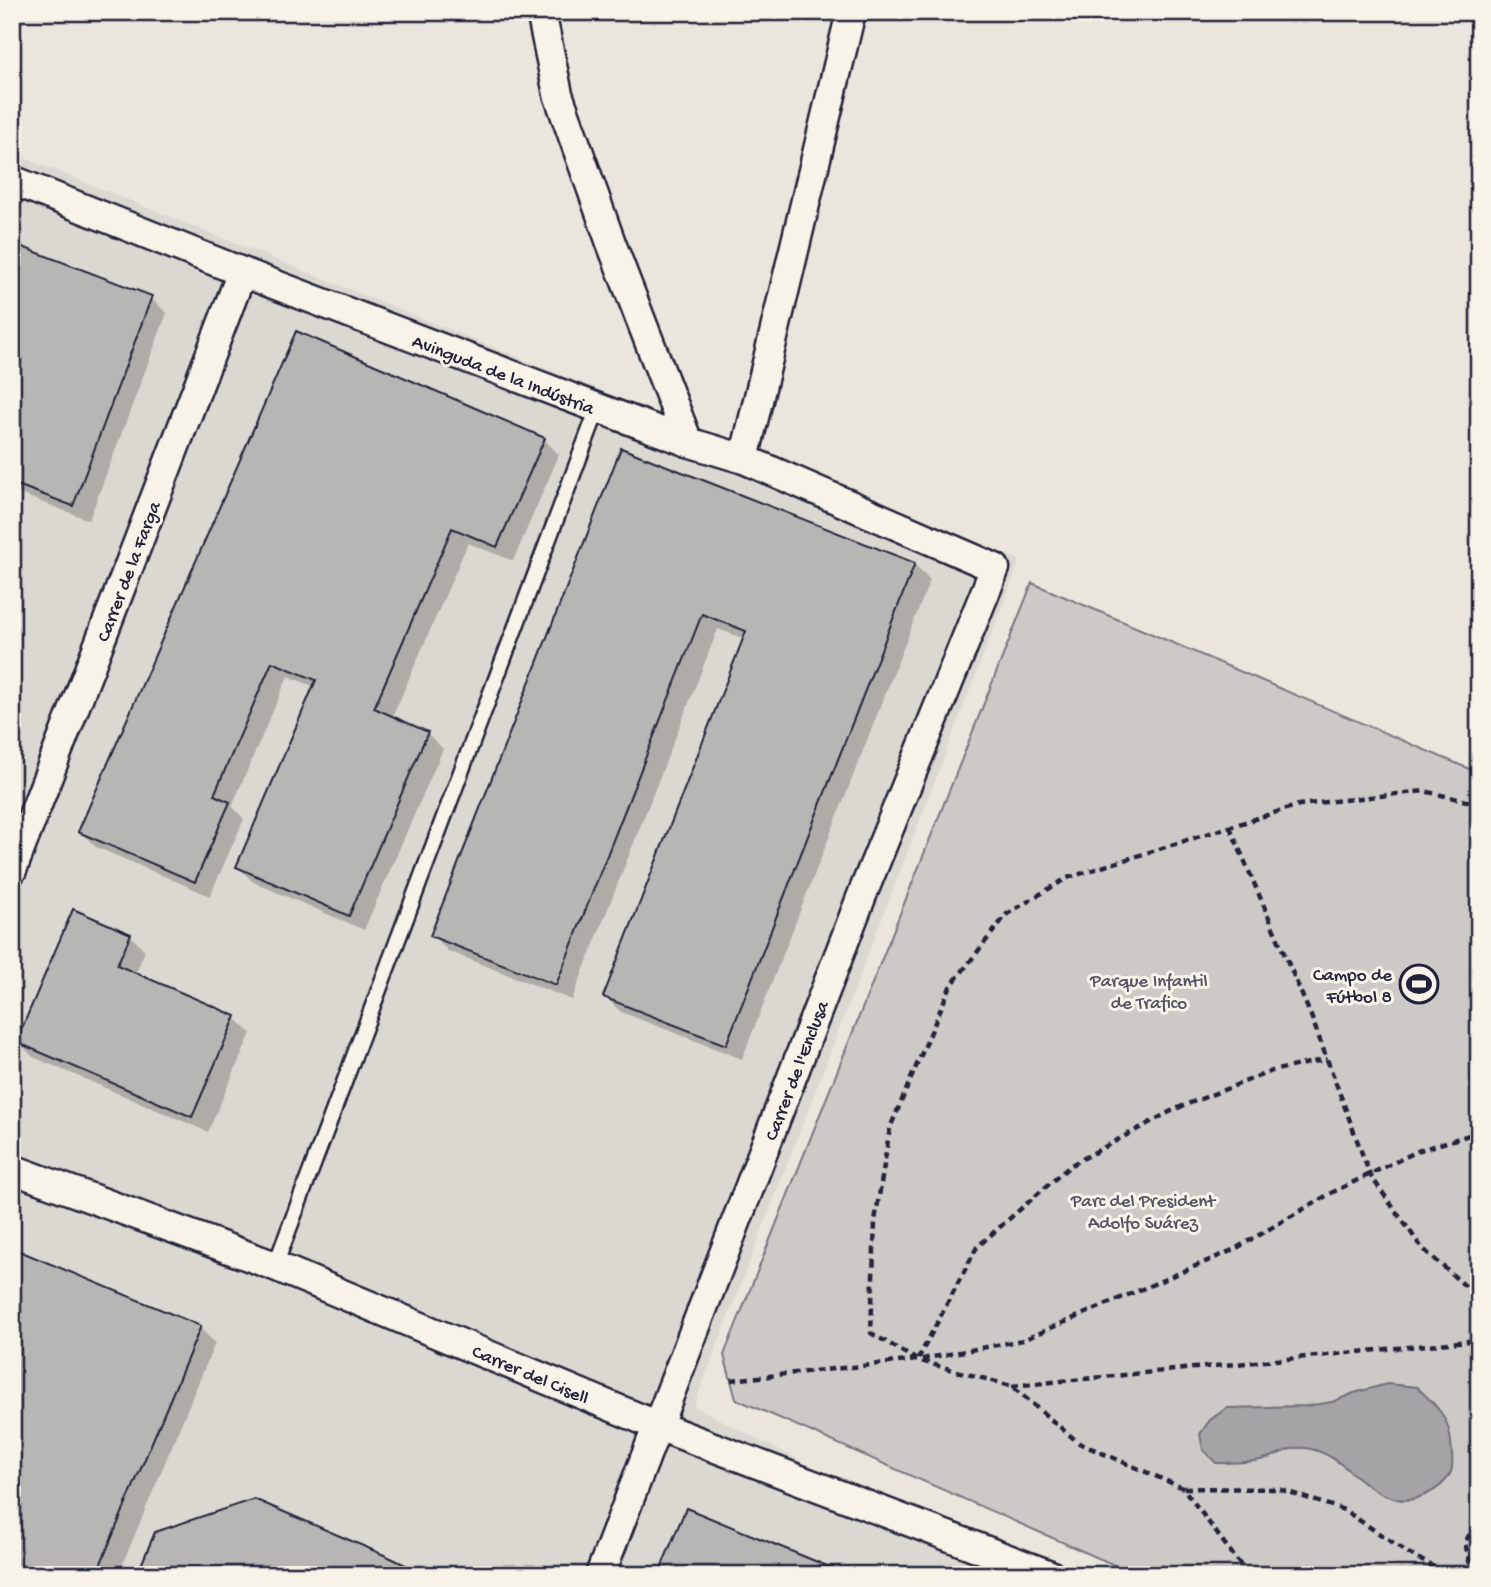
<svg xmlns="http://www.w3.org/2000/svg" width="1491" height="1587" viewBox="0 0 1491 1587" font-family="'Gochi Hand',sans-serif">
<rect width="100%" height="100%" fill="#eae6de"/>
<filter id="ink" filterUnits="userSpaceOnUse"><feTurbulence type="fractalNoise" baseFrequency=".0143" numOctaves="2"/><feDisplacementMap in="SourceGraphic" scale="14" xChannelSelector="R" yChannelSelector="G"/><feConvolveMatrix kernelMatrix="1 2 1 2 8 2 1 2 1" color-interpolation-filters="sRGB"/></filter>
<g filter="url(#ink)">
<path fill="#dbd8d2" d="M12,153L1020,560L694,1406L1020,1575H12Z"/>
<path fill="#cdc9c6" stroke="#787680" stroke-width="2" d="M1032,583L1479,773V1575H1137L736,1399L724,1355Z"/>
<path fill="#a6a3a6" stroke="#716f7b" stroke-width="2" d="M1387,1384L1417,1387C1427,1397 1442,1410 1447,1424C1451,1434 1454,1462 1451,1472C1443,1490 1415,1503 1397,1499C1361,1492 1342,1452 1305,1448C1289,1446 1278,1456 1264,1459C1249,1463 1232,1463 1216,1463L1203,1450L1200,1434L1210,1420L1227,1408L1307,1406L1332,1402L1354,1393Z"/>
<g fill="#0003">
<path d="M12,245L151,298L167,313L89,520L12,491Z"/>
<path d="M296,333L544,439L559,455L513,561L468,543L392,718L427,733L443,749L364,930L253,882L238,867L315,687L288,676L232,806L244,819L210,896L96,847L80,832Z"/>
<path d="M622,451L914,564L930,580L742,1059L621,1012L605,997L745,639L718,629L572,1000L448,951L432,935Z"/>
<path d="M130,935L145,951L135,975L235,1018L251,1033L208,1132L33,1057L18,1041Z"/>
<path d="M12,1249L200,1328L215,1343L118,1575H12Z"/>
</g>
<g fill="#b8b6b5" stroke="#22223b" stroke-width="2">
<path d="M12,243L152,296L73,506L12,483Z"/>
<path d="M296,331L545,438L497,547L452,528L374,708L428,732L349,916L236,867L316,680L272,662L214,795L230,802L195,882L78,832Z"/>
<path d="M621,448L915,563L726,1045L603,997L746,631L702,614L556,985L430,936Z"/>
<path d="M73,909L131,934L117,965L236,1016L192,1117L16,1042Z"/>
<path d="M12,1248L201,1326L96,1575H31L12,1567Z"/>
<path d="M254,1499L391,1558L426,1575H137L155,1532Z"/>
<path d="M686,1508L849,1575H658Z"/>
</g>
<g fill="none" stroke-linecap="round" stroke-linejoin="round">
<defs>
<path id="service" d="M275,1266L598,408"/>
<g id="minor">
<path d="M541,12L558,94L611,243L688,442"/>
<path d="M12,180L242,272L598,408L688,442L744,459L995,568L864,890L600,1575"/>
<path d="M744,459L851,12"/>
<path d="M12,870L242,272"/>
<path d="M12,1169L275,1266L658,1426L1050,1575"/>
</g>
</defs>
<use href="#service" stroke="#22223b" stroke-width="19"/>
<use href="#minor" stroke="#22223b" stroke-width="33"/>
<g stroke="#22223b" stroke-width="4.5" stroke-dasharray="7 5" stroke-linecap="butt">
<path d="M1230,827L1311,1016L1370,1175L1422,1248L1479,1298"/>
<path d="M918,1359L977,1247L1071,1165L1175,1109L1272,1071L1327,1059"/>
<path d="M731,1380L917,1360L1023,1340L1233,1250L1333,1192L1420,1150L1479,1132"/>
<path d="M1012,1386L1479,1340"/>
<path d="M1184,1488L1279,1489L1344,1510L1410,1554L1448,1575"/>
<path d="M1248,1575L1183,1488L1079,1443L1011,1386L917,1360L871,1333L875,1221L890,1128L950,987L1007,914L1067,878L1299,805L1424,791L1479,804"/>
<path d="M1323,1575L1325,1571L1354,1569L1359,1575"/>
<path d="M1472,1575L1465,1542L1479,1519"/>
</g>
<use href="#service" stroke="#f7f3e8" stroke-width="14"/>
<use href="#minor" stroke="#f7f3e8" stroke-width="28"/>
</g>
</g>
<defs>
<symbol id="stadium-ring" viewBox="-11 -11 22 22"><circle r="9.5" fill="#f7f3e8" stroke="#22223b" stroke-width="1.5"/><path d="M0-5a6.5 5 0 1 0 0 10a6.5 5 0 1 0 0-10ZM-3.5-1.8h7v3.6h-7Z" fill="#22223b"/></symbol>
</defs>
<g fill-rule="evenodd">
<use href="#stadium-ring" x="1397" y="962" width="44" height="44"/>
</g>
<g text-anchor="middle" stroke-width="6" stroke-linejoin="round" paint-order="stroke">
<g font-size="19" fill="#22223b" stroke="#f7f3e8">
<text transform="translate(504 373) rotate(21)" y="7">Avinguda de la Indústria</text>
<text transform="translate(127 571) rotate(-69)" y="7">Carrer de la Farga</text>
<text transform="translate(795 1070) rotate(-69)" y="7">Carrer de l'Enclusa</text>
<text transform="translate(531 1373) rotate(23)" y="7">Carrer del Cisell</text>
</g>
<g font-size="19" fill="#22223b" stroke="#f7f3e8" text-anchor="end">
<text x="1392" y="980">Campo de<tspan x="1392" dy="22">Fútbol 8</tspan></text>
</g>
<g font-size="19" fill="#555465" stroke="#f7f3e8">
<text x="1149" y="986">Parque Infantil<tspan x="1149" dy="22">de Trafico</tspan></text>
<text x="1143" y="1206">Parc del President<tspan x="1143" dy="22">Adolfo Suárez</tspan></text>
</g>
</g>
<rect width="1491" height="1587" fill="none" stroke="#f7f3e8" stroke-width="42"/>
<rect x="21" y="21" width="1449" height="1545" fill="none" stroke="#22223b" stroke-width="2.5" filter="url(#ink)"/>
</svg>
